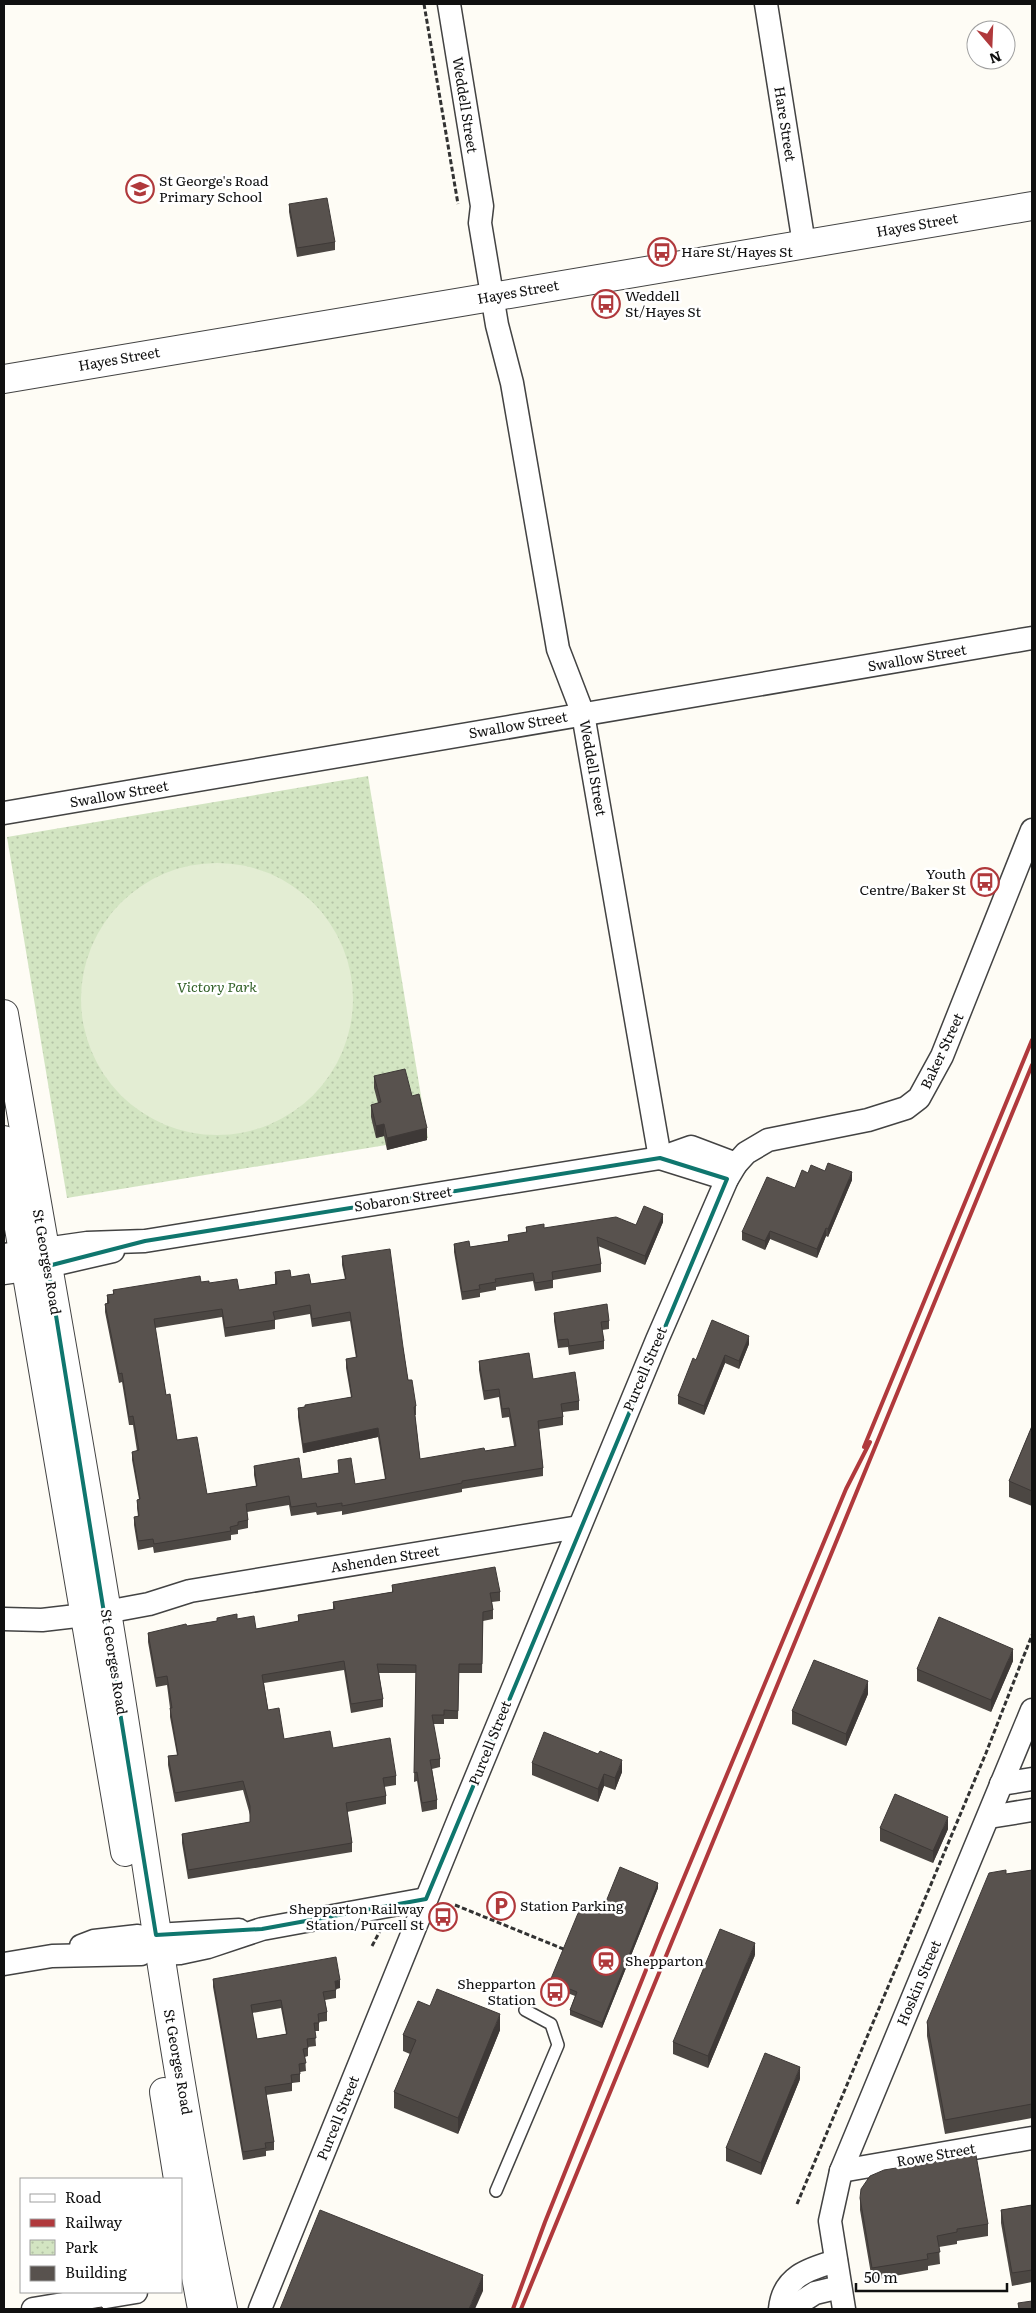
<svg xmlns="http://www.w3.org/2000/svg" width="1036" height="2313" viewBox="0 0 1036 2313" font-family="Literata,serif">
<defs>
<pattern id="park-dots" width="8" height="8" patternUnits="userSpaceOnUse" patternTransform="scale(1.25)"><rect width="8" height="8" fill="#d3e5c2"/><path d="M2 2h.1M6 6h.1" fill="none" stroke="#b4c3a6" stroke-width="1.8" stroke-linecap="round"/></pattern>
</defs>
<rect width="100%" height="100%" fill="#fefcf5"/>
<path fill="url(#park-dots)" d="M368,776L428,1138L67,1198L7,837Z"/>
<circle fill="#e3edd3" cx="217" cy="999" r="136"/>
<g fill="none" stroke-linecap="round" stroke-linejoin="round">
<defs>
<path id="service" d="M496,2191L558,2045L551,2024L525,2010"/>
<g id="minor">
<path d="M449,4L482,206L480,223L497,325L512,383L558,649L583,714L660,1158"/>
<path d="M766,4L804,244"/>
<path d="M4,813L1032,638"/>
<path d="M660,1158L727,1179"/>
<path d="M45,1249L87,1243L145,1241L660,1158L691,1147L736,1164"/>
<path d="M4,1255L22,1252"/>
<path d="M48,1266L113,1251"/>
<path d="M4,1273L25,1270"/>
<path d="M106,1612L149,1604L190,1591L579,1527"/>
<path d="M4,1619L42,1620L85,1615"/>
<path d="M1001,1784L1032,1779"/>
<path d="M989,1817L1032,1810"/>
<path d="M156,1935L239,1930"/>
<path d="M81,1946L94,1941L138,1936"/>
<path d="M159,1954L180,1953L208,1947L262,1929L426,1899"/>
<path d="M4,1964L52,1956L141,1954"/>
<path d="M841,2171L1032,2138"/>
<path d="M33,2309L136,2292"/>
<path d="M260,2309L463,1809L657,1340L727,1179L736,1164L746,1153L768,1140L868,1120L906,1108L919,1098L942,1056L1032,830"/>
<path d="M780,2309C783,2277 808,2269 836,2261"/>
<path d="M790,2309L815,2293L840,2287"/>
<path d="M844,2309L830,2221L841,2171L1032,1710"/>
</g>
<g id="tertiary">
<path d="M4,379L1032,206"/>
<path d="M4,1014C48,1268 94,1521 133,1776C160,1954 186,2133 223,2309"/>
<path d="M4,1140L125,1852"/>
<path d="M164,2092L178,2179"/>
<path d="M181,2197L202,2309"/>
</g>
</defs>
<use href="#service" stroke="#434343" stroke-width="14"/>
<use href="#minor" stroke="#434343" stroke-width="25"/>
<use href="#tertiary" stroke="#434343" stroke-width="30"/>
<g stroke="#323232" stroke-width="3" stroke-dasharray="5 2.5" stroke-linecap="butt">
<path d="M424,4L458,204"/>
<path d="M455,1905L566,1950"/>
<path d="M372,1946L381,1929"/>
<path d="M797,2204L986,1753L1032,1635"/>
</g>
<use href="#service" stroke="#fff" stroke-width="11"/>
<use href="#minor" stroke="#fff" stroke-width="22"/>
<use href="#tertiary" stroke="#fff" stroke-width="28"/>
<g stroke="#b0393c" stroke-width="4">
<path d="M864,1447L1032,1040"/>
<path d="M513,2309L545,2222L660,1935L846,1489L870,1442"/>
<path d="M521,2309L1032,1065"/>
</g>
</g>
<g fill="#4c4743" fill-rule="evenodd">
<path d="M289,204L335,242V250L297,257L289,212Z"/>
<path d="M374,1076L412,1096L427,1140L387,1150L384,1136L376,1138L371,1117V1105L378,1103L374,1088Z"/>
<path d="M808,1173L852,1180L828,1237L826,1236L817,1258L770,1239L765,1250L742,1240V1232L795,1188Z"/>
<path d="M663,1222L645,1265L598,1246L601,1264V1272L553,1280V1288L535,1291L533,1281L496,1287V1290L480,1293V1297L462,1300L454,1252V1244L470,1247L508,1241V1235L526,1233V1227L544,1228L636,1225Z"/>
<path d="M342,1256L403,1347L408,1380L416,1406V1415H415L420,1459L485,1451L514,1446L509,1417L502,1418L499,1397L484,1400L479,1370V1361L533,1379L579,1401V1410L563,1412V1425L539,1429L543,1468V1476L462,1489V1492L342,1515V1511L317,1515L316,1512L291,1516L289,1505L247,1512L248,1520V1528L238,1530V1534L231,1535V1540L154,1553L153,1547L138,1550L134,1525V1517L138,1516L137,1508V1500L139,1499L132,1460V1452L137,1451L133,1425H129L122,1382L119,1383L105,1312V1304L107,1303V1295L113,1294V1290L201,1282L209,1283L239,1290L275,1284V1272L291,1277L311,1284L345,1279L342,1265ZM310,1314L312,1327L350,1321L356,1358L346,1359V1368L351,1397L298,1408V1417L303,1453L378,1437L385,1479L355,1484L338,1460L339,1473L302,1479L254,1466V1475L256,1486L207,1494L177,1440L166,1395L155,1328L222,1317L225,1337L275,1329V1320Z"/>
<path d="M554,1313L609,1321V1329L602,1330L604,1341V1349L569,1355L568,1347L558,1348L554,1321Z"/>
<path d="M749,1344L739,1369L725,1363L704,1415L678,1404V1396L696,1360Z"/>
<path d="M1032,1426V1506L1009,1497V1481Z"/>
<path d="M392,1585L500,1592V1601L492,1602L493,1610V1619L483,1621L482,1673H459L458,1719H444V1724H433L440,1759V1767L432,1769L437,1800V1809L422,1812L417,1781L414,1782L416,1673H379L383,1699V1707L351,1713L344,1670L264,1683L268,1710L284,1739L333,1748L396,1776V1785L384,1787L386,1796V1804L347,1812L352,1843V1852L188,1879L182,1843V1834L250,1822V1815L243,1790L175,1802L168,1765V1756L177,1755L170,1717V1708L167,1685L156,1687L148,1642V1633L217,1621V1618L237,1619L256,1629L298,1622V1615L333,1609V1602L392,1592Z"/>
<path d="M1013,1661L991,1712L917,1681V1669Z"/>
<path d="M868,1694L846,1746L792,1724V1711Z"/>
<path d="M532,1763L622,1772L615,1790L604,1786L598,1802L532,1775Z"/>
<path d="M880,1828L948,1829L933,1863L880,1841Z"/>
<path d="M1032,1870V2118L945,2134L927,2036V2022L1006,1874Z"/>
<path d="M658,1888L602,2028L570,2015V2010L575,1996L550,1986V1981L601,1914Z"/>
<path d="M755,1955L708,2068L673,2054V2042Z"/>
<path d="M213,1979L340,1988L336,1989V1998L325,2000L327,2012V2021L319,2022V2031H315L316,2046L308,2047V2056L305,2057L306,2071L300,2072V2082L292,2083V2091L266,2095L274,2142V2150L266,2151V2156L243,2160L213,1987ZM281,2008L286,2034L257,2039L252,2013Z"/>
<path d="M430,2006L500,2030L458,2134L394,2108V2092L410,2054L403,2051V2035Z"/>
<path d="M800,2079L761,2175L726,2161V2148Z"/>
<path d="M860,2198L988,2224V2236L957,2241V2244L939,2247L940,2264L928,2266V2270L872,2280L860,2210Z"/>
<path d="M1032,2205V2282L1012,2286L1001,2223V2210Z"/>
</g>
<g fill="#3e3937">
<path d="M384,1124V1136L376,1138V1126Z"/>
<path d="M427,1128V1140L387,1150V1138Z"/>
<path d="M852,1172V1180L828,1237V1229Z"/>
<path d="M663,1214V1222L645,1265V1256Z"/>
<path d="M826,1228V1236L817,1258V1249Z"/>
<path d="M770,1231V1239L765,1250V1241Z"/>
<path d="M749,1336V1344L739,1369V1361Z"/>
<path d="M725,1355V1363L704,1415V1406Z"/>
<path d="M378,1428V1437L303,1453V1444Z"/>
<path d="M1013,1649V1661L991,1712V1700Z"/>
<path d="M868,1681V1694L846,1746V1734Z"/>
<path d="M622,1760V1772L615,1790V1778Z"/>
<path d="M604,1774V1786L598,1802V1789Z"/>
<path d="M948,1817V1829L933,1863V1851Z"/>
<path d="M658,1883V1888L602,2028V2023Z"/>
<path d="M755,1943V1955L708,2068V2056Z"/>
<path d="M340,1980V1988L335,1989V1981Z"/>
<path d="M500,2014V2030L458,2134V2118Z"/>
<path d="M800,2067V2079L761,2175V2163Z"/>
<path d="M483,2275V2291L475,2309H469Z"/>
</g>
<g fill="#58524e" stroke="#3e3937" fill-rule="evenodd">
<path d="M327,198L335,242L297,248L289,204Z"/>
<path d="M405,1069L412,1096L419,1094L427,1128L387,1138L384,1124L376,1126L371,1105L381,1102L374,1076Z"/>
<path d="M828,1163L852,1172L828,1229L826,1228L817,1249L770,1231L765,1241L742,1232L767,1177L795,1188L802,1170L808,1173L811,1165L825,1171Z"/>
<path d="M644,1206L663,1214L645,1256L597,1237L601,1264L552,1272L553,1280L535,1283L533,1273L495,1279L496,1282L479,1285L480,1289L462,1292L454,1244L469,1241L470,1247L509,1241L508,1235L527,1232L526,1227L544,1224V1228L616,1217L636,1225Z"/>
<path d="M390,1249L403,1347L408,1380H412L416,1406L414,1407L420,1459L484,1448L485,1451L516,1446L509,1408L502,1409L499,1389L484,1391L479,1361L529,1353L533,1379L575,1372L579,1401L561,1404L563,1417L538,1421L543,1468L462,1481V1483L342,1506V1503L317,1507L316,1503L291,1507L289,1496L246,1504L248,1520L238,1522V1525L230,1527L231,1531L154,1544L153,1539L138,1541L134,1517L139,1516L137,1500L140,1499L132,1452L139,1450L133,1416L129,1417L122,1373L119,1374L105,1304L109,1303L107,1295L114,1294L113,1290L200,1276L201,1282L209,1281V1283L237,1279L239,1290L277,1284L275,1272L290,1270L291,1277L309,1274L311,1284L346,1279L342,1256ZM310,1305L312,1319L350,1312L357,1357L346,1359L352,1397L305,1405V1407L298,1408L303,1444L378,1428L386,1479L355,1484L351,1458L338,1460L339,1473L302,1479L299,1458L254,1466L257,1486L207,1494L197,1437L177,1440L170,1394L166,1395L154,1319L222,1309L225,1328L275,1320L273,1312Z"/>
<path d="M607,1304L609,1321L601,1322L604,1341L569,1346L568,1339L558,1340L554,1313Z"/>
<path d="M712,1320L749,1336L739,1361L725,1355L704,1406L678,1396L693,1358L696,1360Z"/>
<path d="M1032,1426V1491L1009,1481Z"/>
<path d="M495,1567L500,1592L490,1593L493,1610L483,1612L482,1664H459L458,1711L444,1710V1715H432L440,1759L430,1760L437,1800L422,1803L417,1772L414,1773L416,1665L377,1664L383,1699L351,1704L344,1661L262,1675L268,1710L279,1708L284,1739L330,1731L333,1748L390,1738L396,1776L383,1778L386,1796L346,1803L352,1843L188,1870L182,1834L250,1822V1806L243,1781L175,1793L168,1756L178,1755L170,1708H172L167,1676L156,1678L148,1633L186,1624L187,1626L217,1621V1618L237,1614V1619L254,1616L256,1629L299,1621L298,1615L335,1609L333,1602L393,1592L392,1585Z"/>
<path d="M939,1617L1013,1649L991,1700L917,1669Z"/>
<path d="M814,1660L868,1681L846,1734L792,1711Z"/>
<path d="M544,1732L598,1754L600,1751L622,1760L615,1778L604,1774L598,1789L532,1763Z"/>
<path d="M895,1794L948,1817L933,1851L880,1828Z"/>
<path d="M620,1867L658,1883L602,2023L570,2010L577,1992L550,1981L581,1906L601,1914Z"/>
<path d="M1006,1870V1874L1032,1870V2104L945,2120L927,2022L989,1873Z"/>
<path d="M720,1929L755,1943L708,2056L673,2042Z"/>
<path d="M336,1957L340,1980L335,1981L336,1990L323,1992L327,2012L318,2014L319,2023H314L316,2038L307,2039L308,2048L303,2049L306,2063L299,2064L300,2074L291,2075L292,2083L265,2087L274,2142L265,2143L266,2148L243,2152L213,1979ZM281,2000L287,2034L257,2039L251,2005Z"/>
<path d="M437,1989L500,2014L458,2118L394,2092L416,2040L403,2035L418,2001L430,2006Z"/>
<path d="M765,2053L800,2067L761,2163L726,2148Z"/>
<path d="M976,2155L988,2224L957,2229V2232L937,2236L940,2252L927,2254L928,2259L872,2268L860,2198L861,2189L870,2176L884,2170Z"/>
<path d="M1032,2205V2270L1012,2273L1001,2210Z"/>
<path d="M320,2210L483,2275L469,2309H280Z"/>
<path d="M1032,2301V2309H1019L1018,2303Z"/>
<path d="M102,2307L103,2309H89Z"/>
</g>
<path fill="none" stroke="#0f766e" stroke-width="4" stroke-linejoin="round" d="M660,1158L727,1179L426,1899L262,1929L156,1935L48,1266L145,1241Z"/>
<defs>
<symbol id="school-ring" viewBox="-11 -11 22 22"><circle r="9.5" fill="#fff" stroke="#b0393c" stroke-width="1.5"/><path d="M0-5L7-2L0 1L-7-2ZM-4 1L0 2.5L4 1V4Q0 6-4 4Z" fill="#b0393c"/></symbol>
<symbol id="bus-ring" viewBox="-11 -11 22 22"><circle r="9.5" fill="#fff" stroke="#b0393c" stroke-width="1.5"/><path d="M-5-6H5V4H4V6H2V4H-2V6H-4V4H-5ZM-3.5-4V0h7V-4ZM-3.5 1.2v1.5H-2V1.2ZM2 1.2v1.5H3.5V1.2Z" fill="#b0393c"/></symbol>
<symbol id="parking-ring" viewBox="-11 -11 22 22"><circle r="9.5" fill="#fff" stroke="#b0393c" stroke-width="1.5"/><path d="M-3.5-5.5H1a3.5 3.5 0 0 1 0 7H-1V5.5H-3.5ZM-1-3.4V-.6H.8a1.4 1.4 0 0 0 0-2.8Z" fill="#b0393c"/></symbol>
<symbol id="station-ring" viewBox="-11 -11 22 22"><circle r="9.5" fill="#fff" stroke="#b0393c" stroke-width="1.5"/><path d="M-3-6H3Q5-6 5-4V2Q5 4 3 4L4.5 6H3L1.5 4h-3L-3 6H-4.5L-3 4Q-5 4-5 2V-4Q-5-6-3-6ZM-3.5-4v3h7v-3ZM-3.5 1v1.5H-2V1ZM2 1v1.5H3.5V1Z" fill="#b0393c"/></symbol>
</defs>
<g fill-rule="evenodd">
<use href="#school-ring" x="124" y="173" width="32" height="32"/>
<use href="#bus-ring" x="646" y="236" width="32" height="32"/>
<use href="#bus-ring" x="590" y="288" width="32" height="32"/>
<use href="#bus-ring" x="969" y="866" width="32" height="32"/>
<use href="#parking-ring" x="485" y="1890" width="32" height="32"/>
<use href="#bus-ring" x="427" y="1901" width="32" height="32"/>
<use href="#station-ring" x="590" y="1945" width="32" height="32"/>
<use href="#bus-ring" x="539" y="1976" width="32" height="32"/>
</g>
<g text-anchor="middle" stroke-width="5" stroke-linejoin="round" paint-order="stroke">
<g font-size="14" fill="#101010" stroke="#fff">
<text transform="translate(465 105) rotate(81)" y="5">Weddell Street</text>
<text transform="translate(785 124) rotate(81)" y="5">Hare Street</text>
<text transform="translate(917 225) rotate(-10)" y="5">Hayes Street</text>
<text transform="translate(518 292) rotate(-10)" y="5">Hayes Street</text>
<text transform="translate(119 359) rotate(-10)" y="5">Hayes Street</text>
<text transform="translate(917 658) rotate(-10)" y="5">Swallow Street</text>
<text transform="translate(518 725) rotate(-10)" y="5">Swallow Street</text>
<text transform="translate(593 768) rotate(80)" y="5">Weddell Street</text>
<text transform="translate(119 794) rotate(-10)" y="5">Swallow Street</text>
<text transform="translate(942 1051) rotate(-65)" y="5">Baker Street</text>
<text transform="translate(403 1199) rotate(-9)" y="5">Sobaron Street</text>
<text transform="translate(47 1262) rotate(80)" y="5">St Georges Road</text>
<text transform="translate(645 1369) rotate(-67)" y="5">Purcell Street</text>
<text transform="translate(385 1559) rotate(-9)" y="5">Ashenden Street</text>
<text transform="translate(114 1662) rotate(81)" y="5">St Georges Road</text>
<text transform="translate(490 1743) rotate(-68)" y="5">Purcell Street</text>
<text transform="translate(919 1983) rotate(-67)" y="5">Hoskin Street</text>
<text transform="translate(178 2062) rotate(80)" y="5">St Georges Road</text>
<text transform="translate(338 2118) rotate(-68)" y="5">Purcell Street</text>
<text transform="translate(936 2155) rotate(-10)" y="5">Rowe Street</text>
</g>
<g font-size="14" fill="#101010" stroke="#fff" text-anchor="start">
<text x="159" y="186">St George's Road<tspan x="159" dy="16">Primary School</tspan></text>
<text x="681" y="257">Hare St/Hayes St</text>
<text x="625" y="301">Weddell<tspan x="625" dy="16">St/Hayes St</tspan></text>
<text x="966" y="879" text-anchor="end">Youth<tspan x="966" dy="16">Centre/Baker St</tspan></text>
<text x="520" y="1911">Station Parking</text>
<text x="424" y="1914" text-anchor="end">Shepparton Railway<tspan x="424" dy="16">Station/Purcell St</tspan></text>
<text x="625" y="1966">Shepparton</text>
<text x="536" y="1989" text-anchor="end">Shepparton<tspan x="536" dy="16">Station</tspan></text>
</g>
<g font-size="14" font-style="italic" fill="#326128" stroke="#fff">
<text x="217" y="992">Victory Park</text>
</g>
</g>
<rect width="1036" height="2313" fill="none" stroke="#101010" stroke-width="10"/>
<rect x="20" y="2178" width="162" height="115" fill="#ffffff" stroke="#9f9f9f"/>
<rect x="30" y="2194" width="25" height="8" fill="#ffffff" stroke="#9f9f9f"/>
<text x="65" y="2203" font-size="15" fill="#101010">Road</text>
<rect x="30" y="2219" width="25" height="8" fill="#b0393c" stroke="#9f9f9f"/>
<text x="65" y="2228" font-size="15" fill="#101010">Railway</text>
<rect x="30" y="2240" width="25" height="15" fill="url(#park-dots)" stroke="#9f9f9f"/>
<text x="65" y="2253" font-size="15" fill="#101010">Park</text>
<rect x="30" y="2266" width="25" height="15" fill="#58524e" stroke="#9f9f9f"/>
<text x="65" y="2278" font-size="15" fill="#101010">Building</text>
<g transform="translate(991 45) rotate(161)"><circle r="24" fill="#ffffff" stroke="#9f9f9f"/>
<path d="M0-4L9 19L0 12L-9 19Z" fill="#b0393c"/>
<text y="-8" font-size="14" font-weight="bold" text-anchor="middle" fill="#101010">N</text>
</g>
<path d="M856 2283v8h151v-8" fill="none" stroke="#101010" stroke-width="2.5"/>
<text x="864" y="2283" font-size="15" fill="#101010" stroke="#ffffff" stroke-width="4" paint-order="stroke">50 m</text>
</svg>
